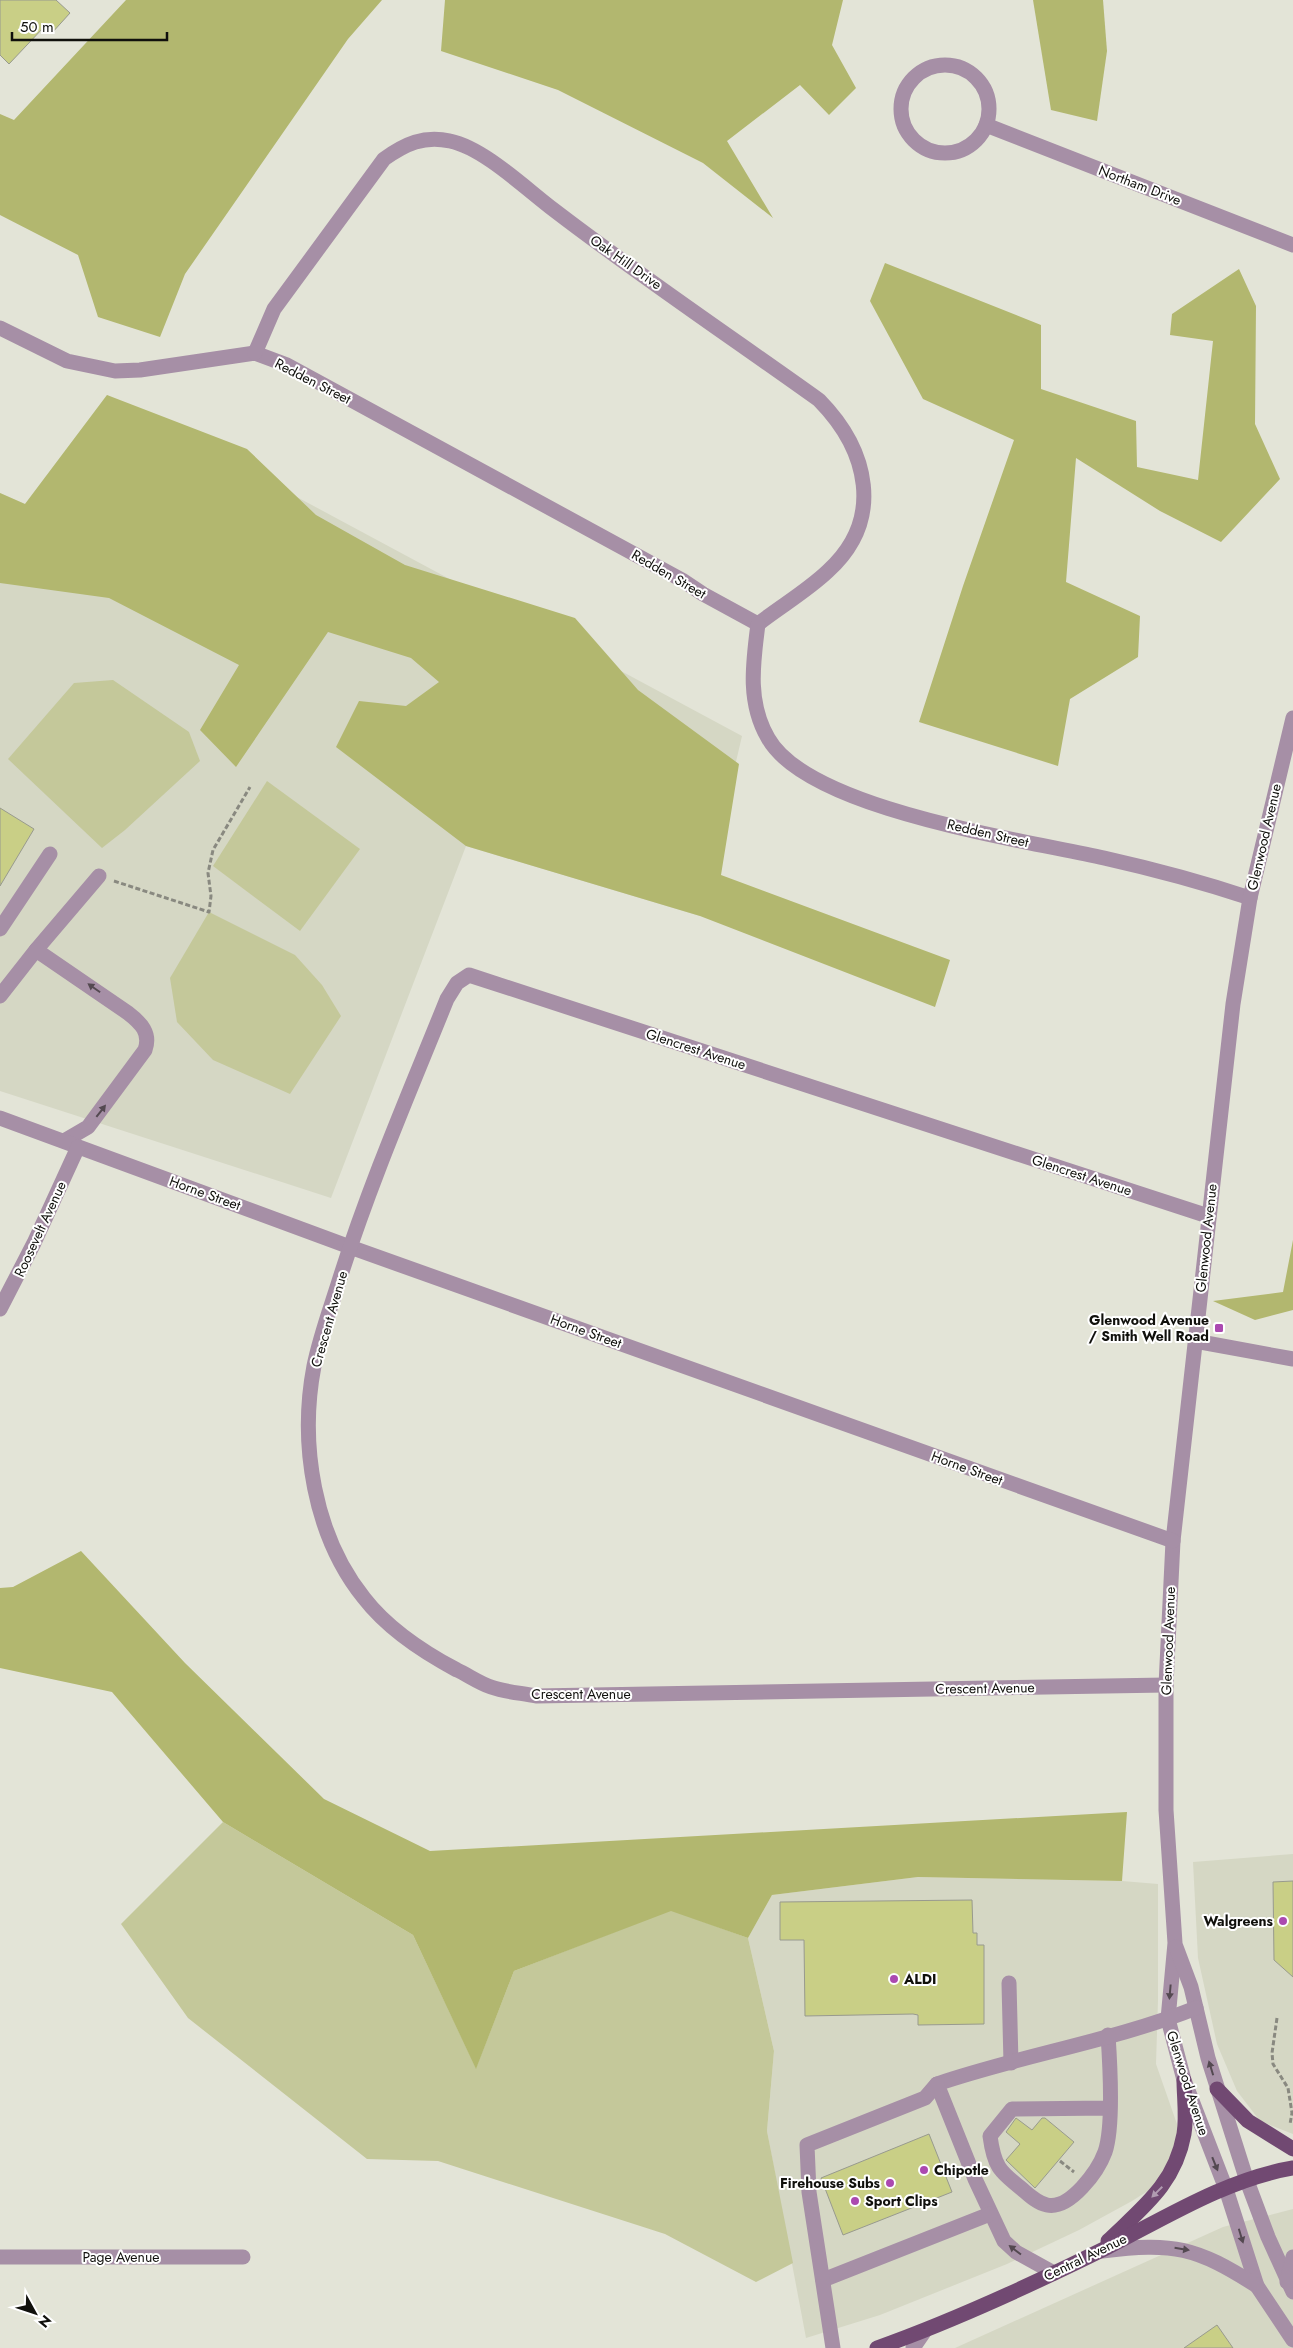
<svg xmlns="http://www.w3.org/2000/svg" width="1293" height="2348" viewBox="0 0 1293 2348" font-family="Jost,sans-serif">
<rect width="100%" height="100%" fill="#e3e4d7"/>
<g fill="#d5d7c4">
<path d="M107,395L742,736L700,916L466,846L331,1198L0,1091V493L25,504Z"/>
<path d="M1293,1854V2134L1260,2121L1237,2091L1217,2044L1198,1958L1193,1862Z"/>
<path d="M918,1877L1122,1881L1158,1884V2000L1156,2064L1178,2127L1170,2177L1132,2201L1079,2230L1007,2264L880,2315L806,2338L767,2131L774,2051L748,1938L772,1895Z"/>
<path d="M1293,2209V2348H955L1223,2227Z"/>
</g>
<g fill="#c4c89a">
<path d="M113,680L189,732L200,761L125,830L102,848L8,759L74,683Z"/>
<path d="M267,781L360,849L300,931L213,866Z"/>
<path d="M209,912L295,955L322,985L341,1016L290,1094L213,1060L177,1022L170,978Z"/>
<path d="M223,1822L413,1935L476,2068L514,1971L671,1910L748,1938L774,2051L767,2131L793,2263L756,2282L665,2234L438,2161L367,2159L188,2018L121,1924Z"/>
</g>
<g fill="#b2b76f">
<path d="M126,0H382L348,39L185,274L160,337L98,317L78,255L0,215V114L14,120Z"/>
<path d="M445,0H843L832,45L856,88L829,115L800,85L727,141L773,218L703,163L558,90L441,51Z"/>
<path d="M1033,0H1103L1107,51L1097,121L1051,110Z"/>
<path d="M885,263L1041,325V389L1136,421L1137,467L1198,480L1213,341L1170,335L1172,314L1239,269L1256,306L1255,424L1280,479L1221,542L1160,511L1076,458L1066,582L1140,616L1138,657L1070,699L1058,766L919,722L963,586L1014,440L923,399L870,301Z"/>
<path d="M107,395L247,449L316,515L405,565L575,618L638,690L739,764L721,875L950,960L935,1007L700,916L466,846L336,747L359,701L406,706L439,682L411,658L328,632L236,767L200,730L239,665L109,598L0,583V493L25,504Z"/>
<path d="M1293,1240V1310L1255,1320L1213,1301L1283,1292Z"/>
<path d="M81,1551L185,1663L324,1799L430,1851L1127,1812L1122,1881L918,1877L772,1895L748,1938L671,1911L514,1971L476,2069L413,1935L223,1822L112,1692L0,1668V1588L13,1587Z"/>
</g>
<g fill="#c9cf86" stroke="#989a8e">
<path d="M0,0H56L70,13L51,34L44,27L9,64L0,55Z"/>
<path d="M0,808L34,829L0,886Z"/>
<path d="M1293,1881V1977L1274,1960L1273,1882Z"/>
<path d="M972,1900L973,1933H977V1945H984V2024L918,2025V2015L913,2014L805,2016L804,1940H780V1902Z"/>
<path d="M1016,2118L1032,2130L1042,2118H1045L1074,2142L1035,2188L1006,2160L1020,2144L1006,2132Z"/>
<path d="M929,2134L952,2192L843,2235L821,2178Z"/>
<path d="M1217,2325L1233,2348H1184Z"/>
</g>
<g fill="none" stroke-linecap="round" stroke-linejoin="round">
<g stroke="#898980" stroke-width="3" stroke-dasharray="5 2.5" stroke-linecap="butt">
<path d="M114,881L209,912L211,896L208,873L213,850L250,787"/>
<path d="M1277,2018L1272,2053L1273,2064L1288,2088L1292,2113L1290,2124"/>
<path d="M1060,2161L1074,2172"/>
</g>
<g stroke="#a68fa6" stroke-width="15">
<circle cx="945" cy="109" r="44"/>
<path d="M986,125L1293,245"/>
<path d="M0,328L67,361L115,371L140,370L255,353L287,365L682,580L703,594L758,624"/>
<path d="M255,353L274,309L384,159C405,144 424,135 450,141C484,148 526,189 554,210C640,276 731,337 819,400C868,450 885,519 828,571C807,591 781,606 758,624"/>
<path d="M758,624C753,663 747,702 768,738C808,810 1025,840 1104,858C1153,869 1202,882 1250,898"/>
<path d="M1293,718L1250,898L1233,1004L1173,1541L1166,1685V1810L1175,1943L1168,2019L1184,2080L1226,2189L1257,2286L1293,2340"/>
<path d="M0,929L50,854"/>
<path d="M36,950L99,876"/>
<path d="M0,996L36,950L128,1013C141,1023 151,1033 145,1050L88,1127L64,1141"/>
<path d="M0,1118L350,1247L1173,1541"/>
<path d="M0,1309L34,1243L78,1147"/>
<path d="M1195,1341L1293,1359"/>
<path d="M1166,1685L536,1696C521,1693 505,1692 491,1687C479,1683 468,1675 457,1670C423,1652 388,1629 364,1598C314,1536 299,1444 314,1366C320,1336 331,1307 340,1278C370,1183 410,1091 447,999L457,983L469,975L1208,1216"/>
<path d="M1176,1947L1191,1987L1208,2058L1247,2181L1268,2237L1293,2292"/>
<path d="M1009,1983L1011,2063"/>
<path d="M1108,2035C1110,2064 1114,2126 1105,2152C1098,2171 1070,2210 1047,2205C1037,2203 1029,2195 1022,2189C999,2171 994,2166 990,2136L1012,2109L1109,2108"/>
<path d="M1102,2251C1174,2242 1196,2247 1257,2286"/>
<path d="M0,2257H243"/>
<path d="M1054,2273L1016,2252L1004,2241L975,2179L937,2084C1022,2055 1113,2041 1196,2008"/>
<path d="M823,2280L990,2214"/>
<path d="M1287,2282L1293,2257"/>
<path d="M833,2348L809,2192L807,2145L925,2098L937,2084"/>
<path d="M913,2348L924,2332"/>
</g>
<g stroke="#714972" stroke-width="15">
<path d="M1217,2089L1248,2121L1293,2149"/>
<path d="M1108,2241C1143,2207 1175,2184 1184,2134C1187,2117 1184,2097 1184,2080"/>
<path d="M877,2348C956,2320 1031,2285 1106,2248C1165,2218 1227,2179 1293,2168"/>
</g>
</g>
<defs><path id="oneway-solid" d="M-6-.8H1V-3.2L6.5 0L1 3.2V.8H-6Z" transform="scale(1.25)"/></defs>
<g fill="#544951">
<use href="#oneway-solid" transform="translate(94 988) rotate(-145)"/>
<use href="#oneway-solid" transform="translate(101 1111) rotate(-52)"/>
<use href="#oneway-solid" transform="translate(1170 1992) rotate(95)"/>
<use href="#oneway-solid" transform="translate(1211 2068) rotate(-107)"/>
<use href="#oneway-solid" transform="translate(1215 2164) rotate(68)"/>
<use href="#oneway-solid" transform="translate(1241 2236) rotate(73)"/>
<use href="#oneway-solid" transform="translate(1182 2249) rotate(9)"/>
<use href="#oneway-solid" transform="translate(1015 2250) rotate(-143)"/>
</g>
<use fill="#b19bb1" href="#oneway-solid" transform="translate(1157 2192) rotate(135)"/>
<g fill="#ab49b0" stroke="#fff" stroke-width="2">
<rect x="1214" y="1323" width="10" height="10" rx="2.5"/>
<circle cx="1283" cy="1921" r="5"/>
<circle cx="894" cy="1979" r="5"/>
<circle cx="924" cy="2170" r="5"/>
<circle cx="890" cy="2183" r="5"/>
<circle cx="855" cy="2201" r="5"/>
</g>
<g text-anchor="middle" stroke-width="4" stroke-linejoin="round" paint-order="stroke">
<g font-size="14" fill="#10100c" stroke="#fff">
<text transform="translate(1140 185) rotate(21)" y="5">Northam Drive</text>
<text transform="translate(626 262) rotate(35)" y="5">Oak Hill Drive</text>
<text transform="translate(313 381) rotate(27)" y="5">Redden Street</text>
<text transform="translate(669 574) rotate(30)" y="5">Redden Street</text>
<text transform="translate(988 833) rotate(13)" y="5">Redden Street</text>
<text transform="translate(1264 837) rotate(-77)" y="5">Glenwood Avenue</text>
<text transform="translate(696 1049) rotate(18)" y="5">Glencrest Avenue</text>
<text transform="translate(1082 1175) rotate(18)" y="5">Glencrest Avenue</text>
<text transform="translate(205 1193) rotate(20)" y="5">Horne Street</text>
<text transform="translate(40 1229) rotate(-65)" y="5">Roosevelt Avenue</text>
<text transform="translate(1206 1238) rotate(-84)" y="5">Glenwood Avenue</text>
<text transform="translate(329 1319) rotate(-74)" y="5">Crescent Avenue</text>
<text transform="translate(586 1331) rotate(20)" y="5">Horne Street</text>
<text transform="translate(967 1468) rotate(20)" y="5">Horne Street</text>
<text transform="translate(1168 1641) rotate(-88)" y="5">Glenwood Avenue</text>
<text transform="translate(985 1688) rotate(-1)" y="5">Crescent Avenue</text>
<text x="581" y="1699">Crescent Avenue</text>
<text transform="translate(1188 2083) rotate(72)" y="5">Glenwood Avenue</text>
<text x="121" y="2262">Page Avenue</text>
<text transform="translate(1085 2257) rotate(-26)" y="5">Central Avenue</text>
</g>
<g font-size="14" font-weight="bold" fill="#10100c" stroke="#fff" text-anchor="end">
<text x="1209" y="1325">Glenwood Avenue<tspan x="1209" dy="16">/ Smith Well Road</tspan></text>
<text x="1273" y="1926">Walgreens</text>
<text x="904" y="1984" text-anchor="start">ALDI</text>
<text x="934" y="2175" text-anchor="start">Chipotle</text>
<text x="880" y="2188">Firehouse Subs</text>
<text x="865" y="2206" text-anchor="start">Sport Clips</text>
</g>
</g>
<g transform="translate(35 2313) rotate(130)" stroke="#ffffff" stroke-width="4" paint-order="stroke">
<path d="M0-4L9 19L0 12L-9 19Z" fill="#10100c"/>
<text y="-8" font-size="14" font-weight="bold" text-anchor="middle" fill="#10100c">N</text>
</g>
<path d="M12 32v8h155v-8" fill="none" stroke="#10100c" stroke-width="2.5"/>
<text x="20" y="32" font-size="15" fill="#10100c" stroke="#ffffff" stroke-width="4" paint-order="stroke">50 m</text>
</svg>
